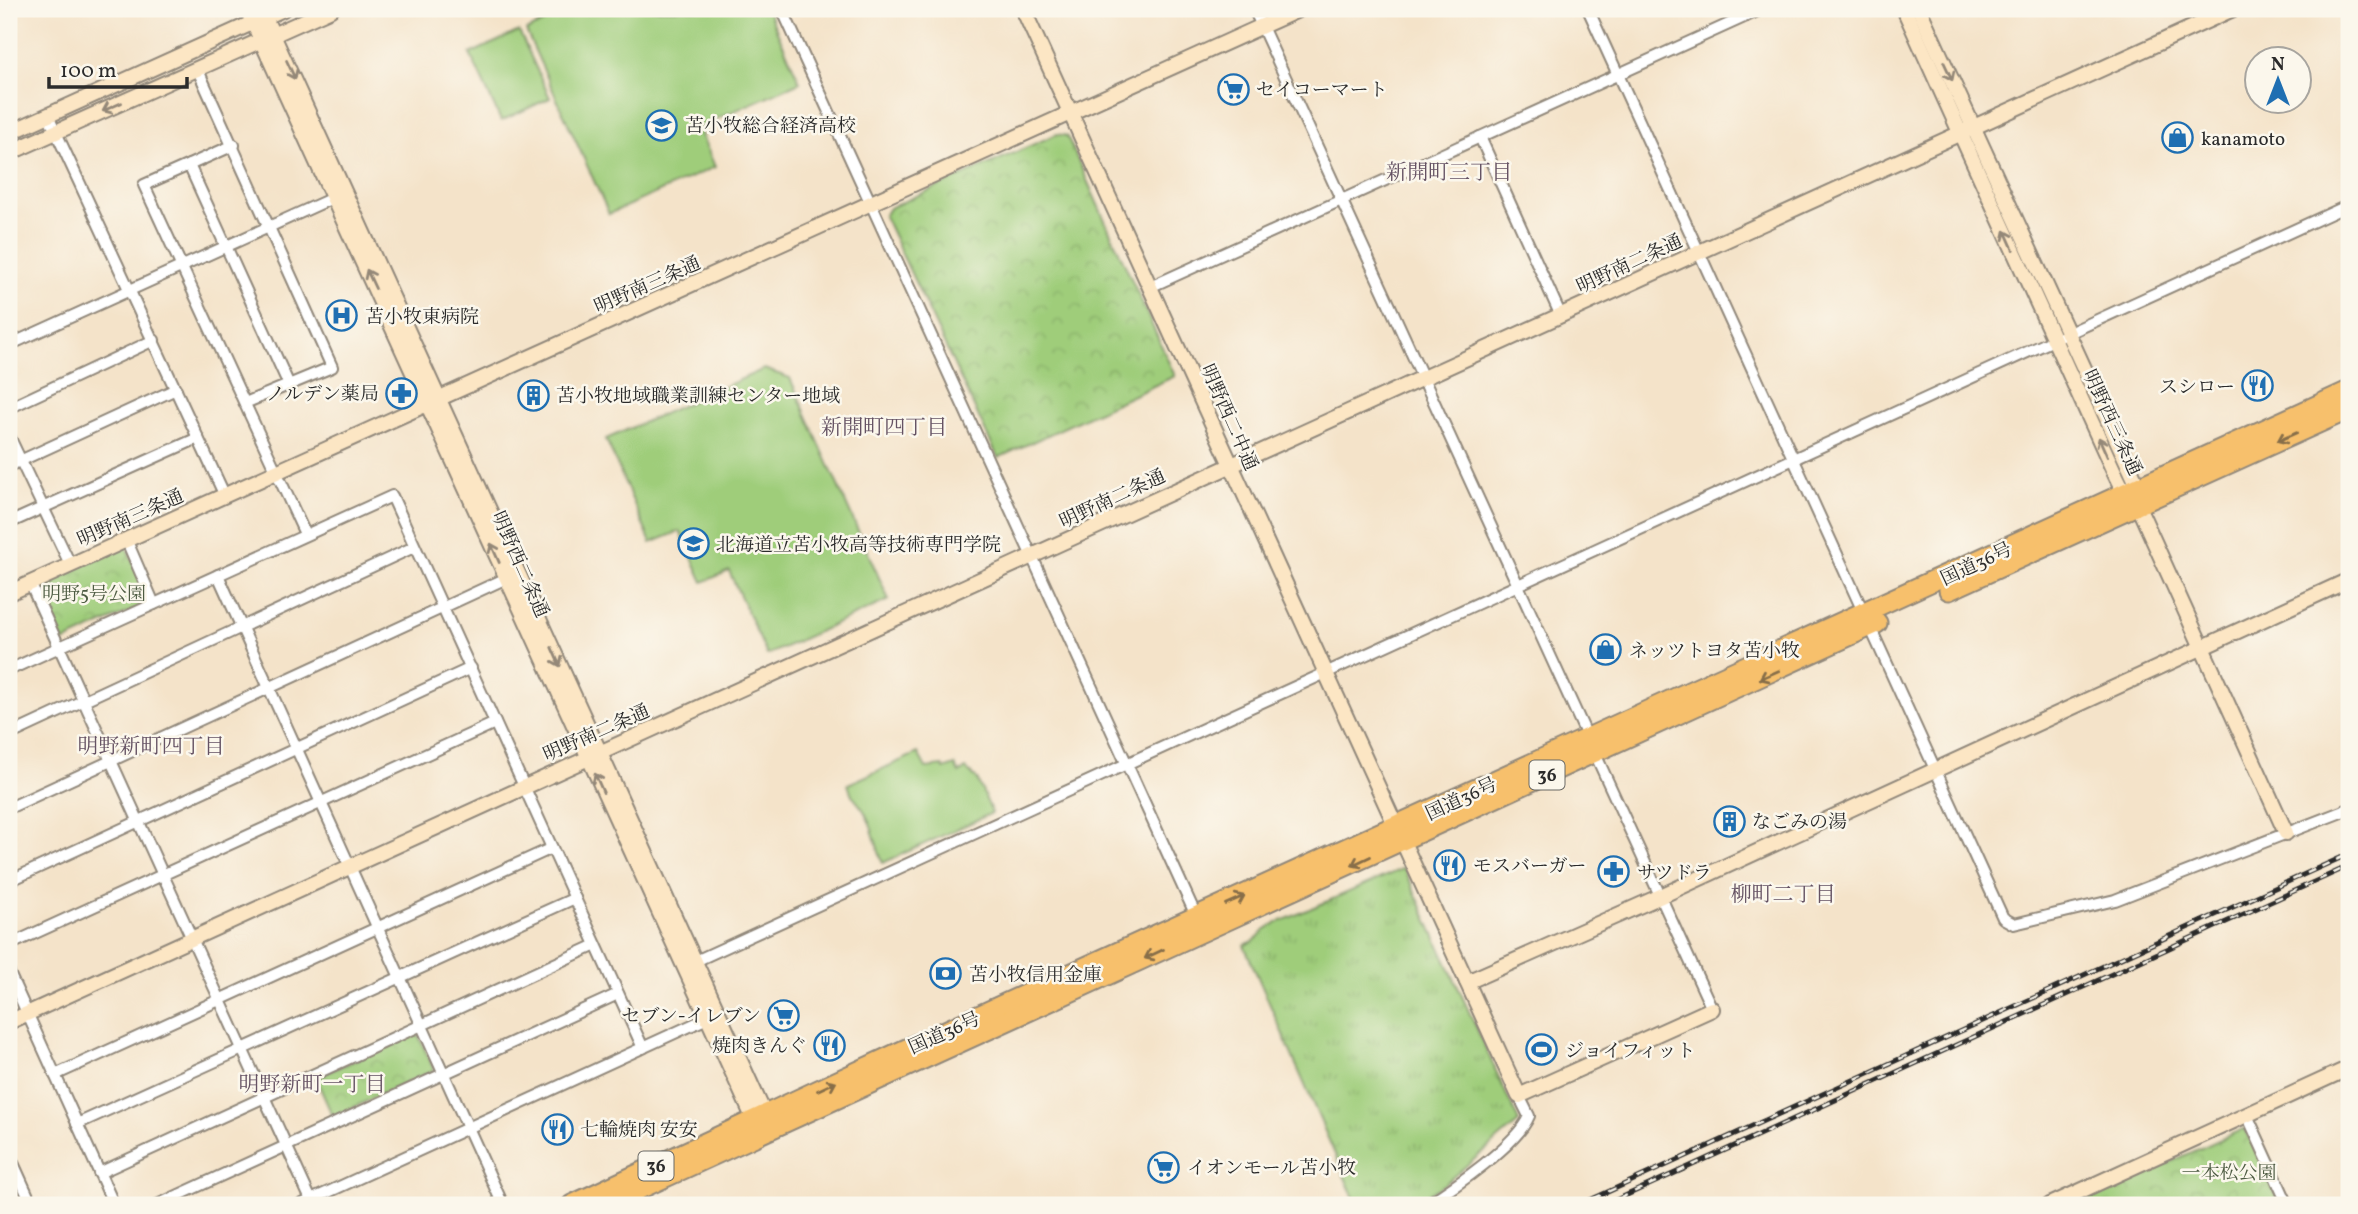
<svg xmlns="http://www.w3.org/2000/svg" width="2358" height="1214" viewBox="0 0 2358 1214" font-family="Vollkorn,'Noto Serif JP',serif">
<defs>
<pattern id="grass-tufts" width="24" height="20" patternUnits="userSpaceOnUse" patternTransform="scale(1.75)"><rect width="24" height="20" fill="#9fcd7a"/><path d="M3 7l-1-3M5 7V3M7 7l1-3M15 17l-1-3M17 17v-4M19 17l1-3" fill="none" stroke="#89b06a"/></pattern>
<pattern id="park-crowns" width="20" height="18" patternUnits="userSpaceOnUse" patternTransform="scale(1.75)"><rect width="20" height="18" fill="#9fcd7a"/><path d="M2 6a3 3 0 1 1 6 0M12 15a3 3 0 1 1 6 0" fill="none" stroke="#89b06a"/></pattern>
</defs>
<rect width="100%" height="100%" fill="#fbf7ec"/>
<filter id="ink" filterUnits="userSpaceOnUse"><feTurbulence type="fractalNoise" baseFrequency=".0143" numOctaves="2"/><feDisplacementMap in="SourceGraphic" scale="14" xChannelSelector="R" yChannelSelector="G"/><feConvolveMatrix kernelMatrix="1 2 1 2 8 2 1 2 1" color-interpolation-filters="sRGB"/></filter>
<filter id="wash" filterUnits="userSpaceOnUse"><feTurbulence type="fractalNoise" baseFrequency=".00686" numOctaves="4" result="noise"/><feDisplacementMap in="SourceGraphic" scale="28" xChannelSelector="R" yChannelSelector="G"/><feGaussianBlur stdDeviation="1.57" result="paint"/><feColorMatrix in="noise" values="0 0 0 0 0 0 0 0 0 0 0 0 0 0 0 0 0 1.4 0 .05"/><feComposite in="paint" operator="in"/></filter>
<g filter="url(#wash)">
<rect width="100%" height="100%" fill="#f4e3c9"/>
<path fill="url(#grass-tufts)" stroke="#657c52" stroke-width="2" d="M1404,868L1519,1122L1442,1186L1411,1205H1357L1244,945L1254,941L1270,926Z"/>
<g fill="url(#park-crowns)" stroke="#657c52" stroke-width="2">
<path d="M1057,134L1067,136L1175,376L998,458L884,216L889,208Z"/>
<path d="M125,544L151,602L63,642L38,584Z"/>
<path d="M414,1035L419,1036L434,1070L333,1117L317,1081L318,1076Z"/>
<path d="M2245,1128L2281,1205H2076Z"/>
</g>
<g fill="#9fcd7a" stroke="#657c52" stroke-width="2">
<path d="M572,9H767L800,82L698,127L715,167L609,214L526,31Z"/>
<path d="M519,31L550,98L501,121L470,54Z"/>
<path d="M764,369L790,378L889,600L767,655L729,571L703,582L680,531L651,543L606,439Z"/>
<path d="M918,753L926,768L943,766L944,769L955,765L959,773L966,769L977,779L992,813L883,863C876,847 872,821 862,808C854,797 853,800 848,784Z"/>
</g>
</g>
<g filter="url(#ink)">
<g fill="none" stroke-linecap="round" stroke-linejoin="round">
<defs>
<g id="street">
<path d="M782,9L1198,920"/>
<path d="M1254,9L1712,1009"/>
<path d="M1588,9L2003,918L2014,924L2115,900L2349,809"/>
<path d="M197,68L332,367L245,403"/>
<path d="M48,115L225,496"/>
<path d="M1480,137L1561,316"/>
<path d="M234,145L144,185L305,534"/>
<path d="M189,165L289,385"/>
<path d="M1150,287L1762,9"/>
<path d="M9,345L337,196"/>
<path d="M9,408L154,340"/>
<path d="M9,436L70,564"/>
<path d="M9,466L176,389"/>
<path d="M9,523L198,438"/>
<path d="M126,539L154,604"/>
<path d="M218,575L503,1205"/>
<path d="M30,583L311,1200"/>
<path d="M9,670L392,496L643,1048"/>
<path d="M9,735L414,547"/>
<path d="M9,808L511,576"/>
<path d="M9,881L471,668"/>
<path d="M9,945L495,723"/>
<path d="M689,964L2349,205"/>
<path d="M9,973L114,1205"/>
<path d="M55,1075L552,848"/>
<path d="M2247,1115L2288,1205"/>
<path d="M77,1124L575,898"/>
<path d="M9,1154L32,1205"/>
<path d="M99,1173L596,945"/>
<path d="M157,1205L618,994"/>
<path d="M300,1205L714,1015"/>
<path d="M1426,1205C1453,1188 1518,1144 1529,1116L1519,1096"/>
</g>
<g id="secondary">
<path d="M247,9L757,1126"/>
<path d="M261,9L768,1122"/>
<path d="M1023,9L1519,1096L1712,1009"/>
<path d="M1904,9L2116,476L2125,494L2137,504L2286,833"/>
<path d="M1919,9L2139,488L2138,496"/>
<path d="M9,133L283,9"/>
<path d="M9,153L331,9"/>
<path d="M9,593L1300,9"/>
<path d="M1467,982L1661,896L2349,580"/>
<path d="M9,1022L2233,9"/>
<path d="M2050,1205L2349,1068"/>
</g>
<g id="highway">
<path d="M1949,590L2349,409"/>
<path d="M572,1205L930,1038L2349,391"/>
<path d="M604,1205L1877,623"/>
</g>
</defs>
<use href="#street" stroke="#90877a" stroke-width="14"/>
<use href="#secondary" stroke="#90877a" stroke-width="18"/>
<use href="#highway" stroke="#90877a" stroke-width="23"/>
<use href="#street" stroke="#fff" stroke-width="10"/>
<use href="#secondary" stroke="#fce6c4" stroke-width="14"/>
<use href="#highway" stroke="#f7c06c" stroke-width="19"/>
<defs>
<g id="rail">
<path d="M1579,1205L2349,854"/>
<path d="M1605,1205L2349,866"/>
</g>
</defs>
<use href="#rail" stroke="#2b2b2b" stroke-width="5"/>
<use href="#rail" stroke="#fbf7ec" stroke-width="2.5" stroke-dasharray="8" stroke-linecap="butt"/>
</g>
<defs><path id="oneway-shaft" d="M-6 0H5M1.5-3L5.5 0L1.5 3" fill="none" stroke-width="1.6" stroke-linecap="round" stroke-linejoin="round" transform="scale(1.75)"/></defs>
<g stroke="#948878">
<use href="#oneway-shaft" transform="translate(291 70) rotate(65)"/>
<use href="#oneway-shaft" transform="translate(1948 71) rotate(65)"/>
<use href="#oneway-shaft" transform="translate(112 107) rotate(156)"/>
<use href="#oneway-shaft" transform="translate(2009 240) rotate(-114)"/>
<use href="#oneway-shaft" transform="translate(371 279) rotate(-115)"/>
<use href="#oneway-shaft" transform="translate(2103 447) rotate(-114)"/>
<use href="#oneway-shaft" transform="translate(495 553) rotate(-114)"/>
<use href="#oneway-shaft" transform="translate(556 657) rotate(66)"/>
<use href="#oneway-shaft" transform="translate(599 783) rotate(-114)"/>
</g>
<g stroke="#876e48">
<use href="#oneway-shaft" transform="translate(2287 437) rotate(156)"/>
<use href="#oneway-shaft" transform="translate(1769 675) rotate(156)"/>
<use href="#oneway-shaft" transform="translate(1361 861) rotate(155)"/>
<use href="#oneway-shaft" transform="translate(1235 900) rotate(-24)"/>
<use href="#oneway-shaft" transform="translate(1154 954) rotate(155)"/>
<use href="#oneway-shaft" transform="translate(827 1086) rotate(-25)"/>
</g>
</g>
<defs>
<symbol id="supermarket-ring" viewBox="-11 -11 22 22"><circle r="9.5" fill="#fbf7ec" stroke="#1f6fb2" stroke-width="1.5"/><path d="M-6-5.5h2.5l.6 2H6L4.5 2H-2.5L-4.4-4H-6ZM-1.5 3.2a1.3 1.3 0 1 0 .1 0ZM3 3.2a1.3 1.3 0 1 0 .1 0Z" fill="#1f6fb2"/></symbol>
<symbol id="school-ring" viewBox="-11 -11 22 22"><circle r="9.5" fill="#fbf7ec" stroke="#1f6fb2" stroke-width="1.5"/><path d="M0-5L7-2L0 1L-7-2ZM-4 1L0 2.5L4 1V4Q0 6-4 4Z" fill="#1f6fb2"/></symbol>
<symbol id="shop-ring" viewBox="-11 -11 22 22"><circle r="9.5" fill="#fbf7ec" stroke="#1f6fb2" stroke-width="1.5"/><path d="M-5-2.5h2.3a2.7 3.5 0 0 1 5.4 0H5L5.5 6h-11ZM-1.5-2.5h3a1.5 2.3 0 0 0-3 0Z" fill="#1f6fb2"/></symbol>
<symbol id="hospital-ring" viewBox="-11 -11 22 22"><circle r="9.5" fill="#fbf7ec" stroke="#1f6fb2" stroke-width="1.5"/><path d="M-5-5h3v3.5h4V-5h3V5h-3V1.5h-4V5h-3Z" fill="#1f6fb2"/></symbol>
<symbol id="restaurant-ring" viewBox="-11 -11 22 22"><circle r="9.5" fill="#fbf7ec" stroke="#1f6fb2" stroke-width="1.5"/><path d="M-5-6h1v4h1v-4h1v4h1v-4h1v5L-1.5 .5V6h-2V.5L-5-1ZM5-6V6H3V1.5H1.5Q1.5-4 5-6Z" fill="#1f6fb2"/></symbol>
<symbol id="pharmacy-ring" viewBox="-11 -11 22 22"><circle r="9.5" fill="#fbf7ec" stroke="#1f6fb2" stroke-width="1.5"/><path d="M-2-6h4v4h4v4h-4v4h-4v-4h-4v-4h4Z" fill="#1f6fb2"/></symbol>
<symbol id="building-ring" viewBox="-11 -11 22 22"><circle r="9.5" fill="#fbf7ec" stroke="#1f6fb2" stroke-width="1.5"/><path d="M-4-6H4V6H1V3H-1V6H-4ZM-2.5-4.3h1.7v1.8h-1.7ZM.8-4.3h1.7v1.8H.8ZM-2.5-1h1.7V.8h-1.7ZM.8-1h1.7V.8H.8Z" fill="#1f6fb2"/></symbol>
<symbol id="bank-ring" viewBox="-11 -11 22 22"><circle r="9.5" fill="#fbf7ec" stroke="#1f6fb2" stroke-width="1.5"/><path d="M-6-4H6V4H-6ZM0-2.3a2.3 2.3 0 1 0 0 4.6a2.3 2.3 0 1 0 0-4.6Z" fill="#1f6fb2"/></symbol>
<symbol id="stadium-ring" viewBox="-11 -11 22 22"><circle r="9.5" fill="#fbf7ec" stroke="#1f6fb2" stroke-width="1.5"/><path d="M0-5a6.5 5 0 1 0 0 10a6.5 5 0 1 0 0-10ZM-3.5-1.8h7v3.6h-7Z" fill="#1f6fb2"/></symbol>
</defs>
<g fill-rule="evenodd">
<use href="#supermarket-ring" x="1216" y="72" width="35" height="35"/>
<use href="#school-ring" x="644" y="108" width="35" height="35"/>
<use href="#shop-ring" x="2160" y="120" width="35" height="35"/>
<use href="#hospital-ring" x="324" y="298" width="35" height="35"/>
<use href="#restaurant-ring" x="2240" y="368" width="35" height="35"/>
<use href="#pharmacy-ring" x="384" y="376" width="35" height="35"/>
<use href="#building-ring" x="516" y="378" width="35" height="35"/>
<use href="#school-ring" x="676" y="526" width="35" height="35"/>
<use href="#shop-ring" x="1588" y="632" width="35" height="35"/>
<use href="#building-ring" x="1712" y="804" width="35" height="35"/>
<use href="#restaurant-ring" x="1432" y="848" width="35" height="35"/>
<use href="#pharmacy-ring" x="1596" y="854" width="35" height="35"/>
<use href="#bank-ring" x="928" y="956" width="35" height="35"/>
<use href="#supermarket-ring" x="766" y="998" width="35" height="35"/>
<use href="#restaurant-ring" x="812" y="1028" width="35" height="35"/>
<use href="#stadium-ring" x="1524" y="1032" width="35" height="35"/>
<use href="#restaurant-ring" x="540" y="1112" width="35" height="35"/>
<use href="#supermarket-ring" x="1146" y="1150" width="35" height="35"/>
</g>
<g text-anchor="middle" stroke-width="5" stroke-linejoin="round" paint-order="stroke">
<g fill="#fbf7ec" stroke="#696865" stroke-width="2">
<rect x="1529.5" y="760.5" width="35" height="29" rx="5"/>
<rect x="638.5" y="1151.5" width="35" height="29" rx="5"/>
</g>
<g font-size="18" font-weight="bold" fill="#2b2b2b">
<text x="1547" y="781">36</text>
<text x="656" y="1172">36</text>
</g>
<g font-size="19" fill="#2b2b2b" stroke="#fbf7ec" text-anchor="start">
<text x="1256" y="96">セイコーマート</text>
<text x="685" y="132">苫小牧総合経済高校</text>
<text x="2201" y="145">kanamoto</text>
<text x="365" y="323">苫小牧東病院</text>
<text x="2235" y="393" text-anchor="end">スシロー</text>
<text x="379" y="400" text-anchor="end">ノルデン薬局</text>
<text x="556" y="402">苫小牧地域職業訓練センター地域</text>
<text x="716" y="551">北海道立苫小牧高等技術専門学院</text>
<text x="1629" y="657">ネッツトヨタ苫小牧</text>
<text x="1752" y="828">なごみの湯</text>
<text x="1473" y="872">モスバーガー</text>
<text x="1637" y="879">サツドラ</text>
<text x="969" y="981">苫小牧信用金庫</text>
<text x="761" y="1022" text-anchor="end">セブン-イレブン</text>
<text x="807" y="1052" text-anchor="end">焼肉きんぐ</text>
<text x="1565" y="1057">ジョイフィット</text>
<text x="580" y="1136">七輪焼肉 安安</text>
<text x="1187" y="1174">イオンモール苫小牧</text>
</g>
<g font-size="19" fill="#2b2b2b" stroke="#fbf7ec">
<text transform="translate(1629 263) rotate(-25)" y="7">明野南二条通</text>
<text transform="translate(647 284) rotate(-24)" y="7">明野南三条通</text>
<text transform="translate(1230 417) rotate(66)" y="7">明野西二中通</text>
<text transform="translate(2113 422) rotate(65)" y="7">明野西三条通</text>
<text transform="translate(1112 498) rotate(-25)" y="7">明野南二条通</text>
<text transform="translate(130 517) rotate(-24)" y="7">明野南三条通</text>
<text transform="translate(1976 563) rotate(-25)" y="7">国道36号</text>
<text transform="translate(521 564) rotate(66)" y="7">明野西二条通</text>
<text transform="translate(596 732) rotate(-24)" y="7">明野南二条通</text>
<text transform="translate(1461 798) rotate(-25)" y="7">国道36号</text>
<text transform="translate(944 1032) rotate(-24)" y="7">国道36号</text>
</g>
<g font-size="19" fill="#4e5c43" stroke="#fbf7ec">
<text x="94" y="600">明野5号公園</text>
<text x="2229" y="1179">一本松公園</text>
</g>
<g font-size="21" fill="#655263" stroke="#fbf7ec">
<text x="1449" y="179">新開町三丁目</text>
<text x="884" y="434">新開町四丁目</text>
<text x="151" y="753">明野新町四丁目</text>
<text x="1783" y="901">柳町二丁目</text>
<text x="312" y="1091">明野新町一丁目</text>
</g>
</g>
<rect width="2358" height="1214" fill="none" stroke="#fbf7ec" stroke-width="35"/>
<g transform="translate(2278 80)"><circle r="33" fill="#fbf7ec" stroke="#a8a59f" stroke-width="2"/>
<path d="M0-5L12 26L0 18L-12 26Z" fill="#1f6fb2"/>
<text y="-10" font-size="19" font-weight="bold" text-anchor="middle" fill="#2b2b2b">N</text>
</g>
<path d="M49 77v10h138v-10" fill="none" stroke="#2b2b2b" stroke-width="3.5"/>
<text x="60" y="77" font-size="21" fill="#2b2b2b" stroke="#fbf7ec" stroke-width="5" paint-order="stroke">100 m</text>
</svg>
